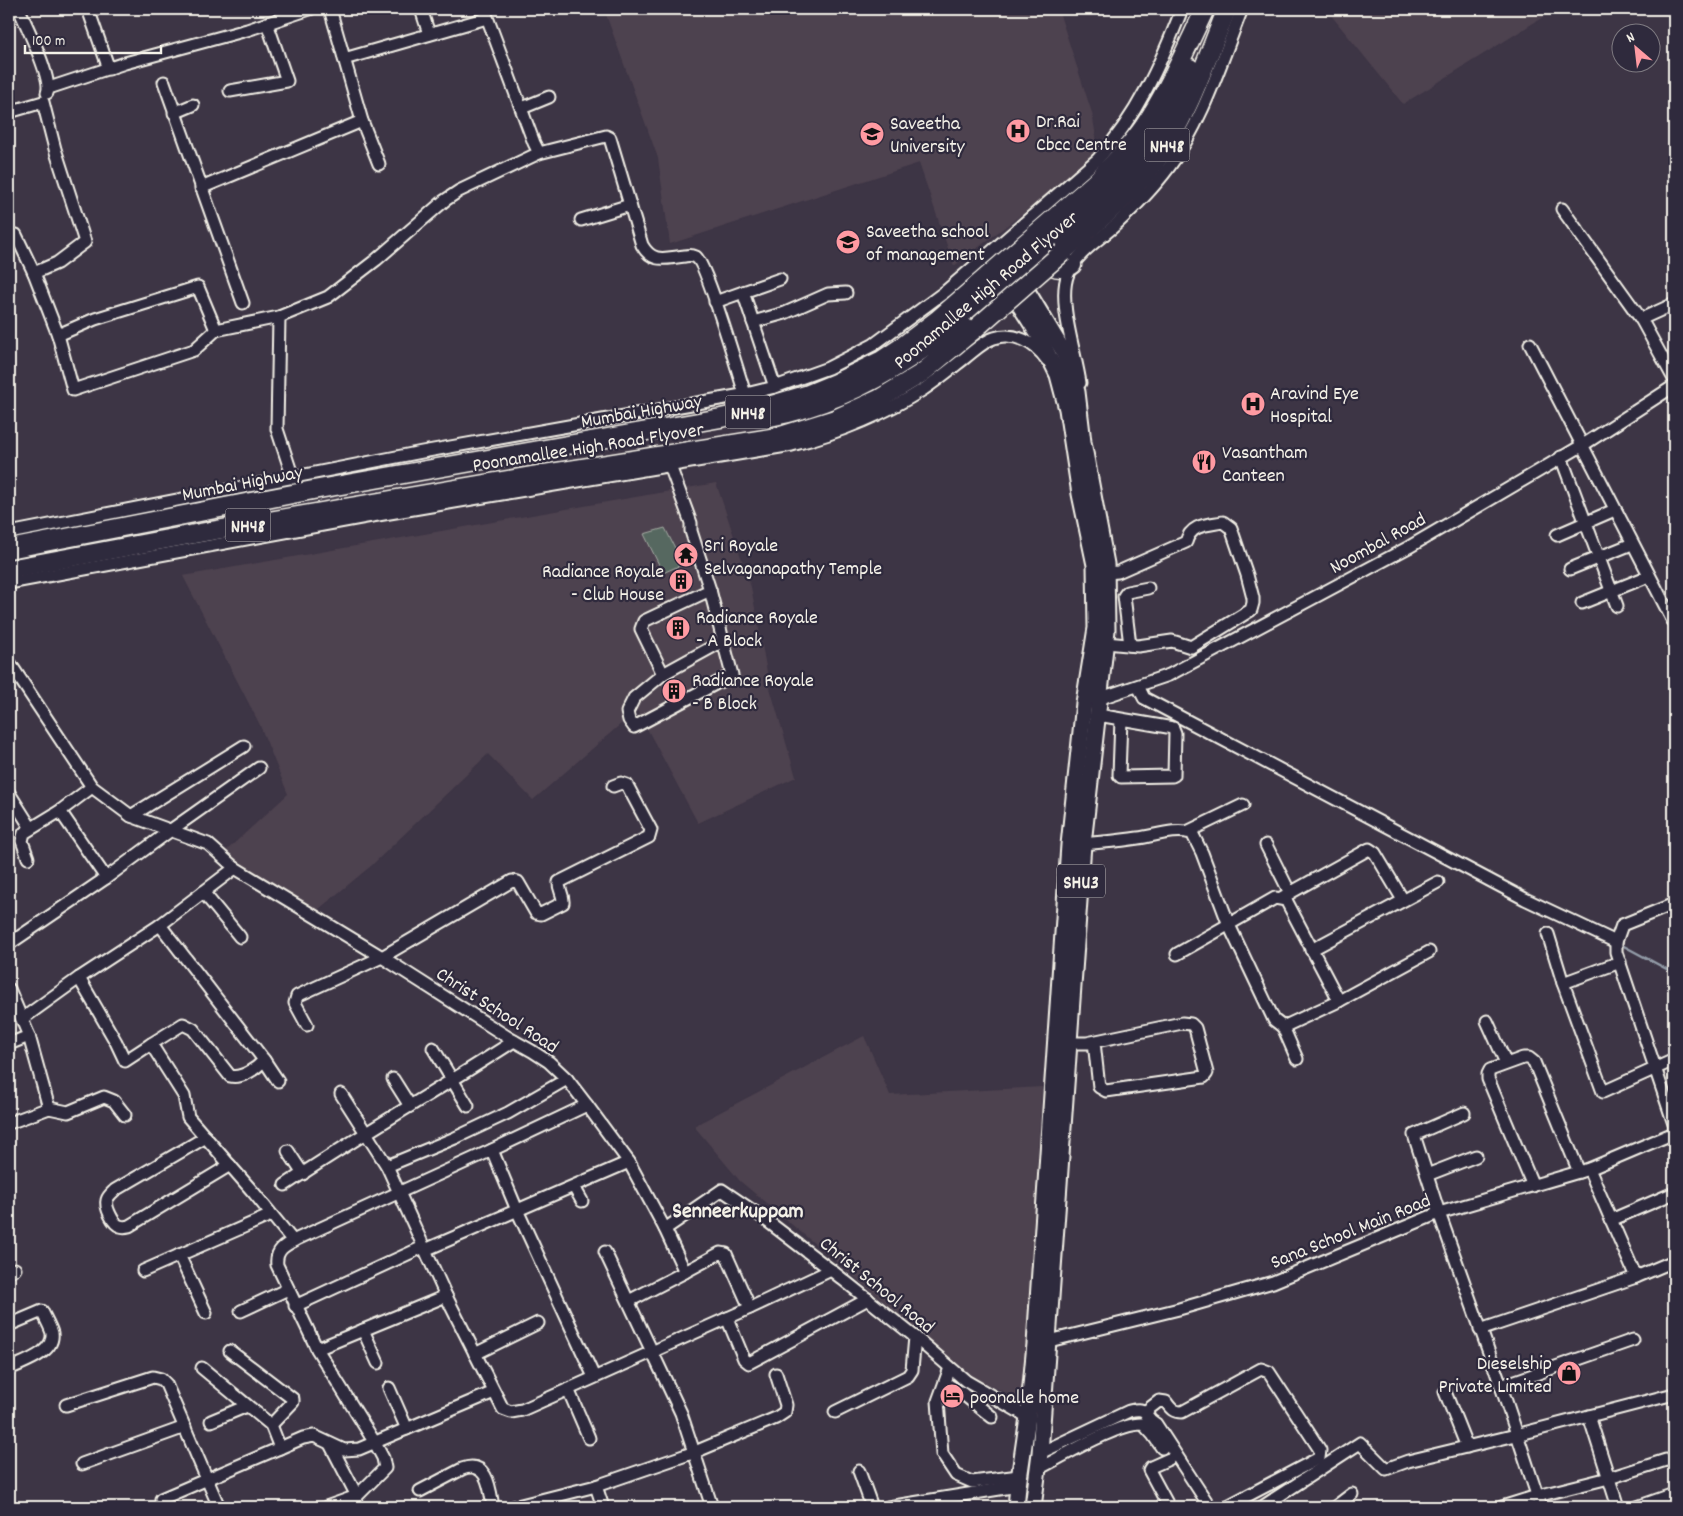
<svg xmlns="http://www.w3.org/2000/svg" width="1683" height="1516" viewBox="0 0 1683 1516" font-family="Dekko,sans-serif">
<rect width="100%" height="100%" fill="#3d3545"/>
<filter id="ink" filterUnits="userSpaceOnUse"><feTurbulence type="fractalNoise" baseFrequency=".02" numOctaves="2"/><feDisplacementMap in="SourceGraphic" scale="10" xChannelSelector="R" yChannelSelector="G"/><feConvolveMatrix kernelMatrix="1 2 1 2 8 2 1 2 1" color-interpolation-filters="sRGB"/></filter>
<g filter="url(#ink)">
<g fill="#4e424f">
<path d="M604,9H1058L1092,113L1099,155L954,266L919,163L670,244L658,158Z"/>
<path d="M1326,9H1556L1403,104Z"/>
<path d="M716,483L751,587L770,688L796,777L698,823L637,710L533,800L488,754L372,865L308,918L262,889L227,850L288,794L259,723L183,576Z"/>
<path d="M864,1036L890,1095L1042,1087L1023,1401L976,1379L740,1181L694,1126Z"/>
</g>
<path fill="#566860" stroke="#a5aca4" d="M665,528L683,564L663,573L644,534Z"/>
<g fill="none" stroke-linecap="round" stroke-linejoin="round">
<path stroke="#939ca8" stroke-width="2.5" d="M1620,944L1674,973"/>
<defs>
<g id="minor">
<path d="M19,9C26,25 53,79 47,93"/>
<path d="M88,9L109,69"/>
<path d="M330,9L362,121L379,164"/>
<path d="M421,9L429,34"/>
<path d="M484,9L534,143L539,153L606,136L610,138L642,245C653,264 665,258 685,256C689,255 692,255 696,257C706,263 739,375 745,394"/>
<path d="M344,59L487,18"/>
<path d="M164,82L243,303"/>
<path d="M49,88L125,63L247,30L310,9"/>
<path d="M230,91L287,81L267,23"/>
<path d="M522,108L549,97"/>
<path d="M9,112L43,102L55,149L85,242L57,263L34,273"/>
<path d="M174,113L193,105"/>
<path d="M201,188L362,121"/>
<path d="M1562,209L1641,319"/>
<path d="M581,220L630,205"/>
<path d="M9,236L16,235L34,273L58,335L95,319L198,287L216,330L279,317L277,429L293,478"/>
<path d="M743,292L775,387"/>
<path d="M715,302L780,279"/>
<path d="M1674,304L1641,319L1674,379"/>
<path d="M279,317L328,297L376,260L444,201L459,191L539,153"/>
<path d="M753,322L785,313L828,294L846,293"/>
<path d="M58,335L73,390L194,350L216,330"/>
<path d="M1530,344L1673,621"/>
<path d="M1080,383C1076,353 1057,301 1068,274C1075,255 1097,241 1112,228C1133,209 1152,190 1169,167C1202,124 1222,59 1242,9"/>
<path d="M1561,457L1617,606"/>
<path d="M9,533L422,452L742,395L775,387L828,368L873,345L946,291L1097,160C1137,117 1161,63 1182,9"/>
<path d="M1557,535L1610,512"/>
<path d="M1570,569L1627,546"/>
<path d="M9,583L366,517L792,445C838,433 883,415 924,389C939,379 952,368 966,357C975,350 984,341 994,338C1015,331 1035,343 1047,360"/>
<path d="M710,590L732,675L634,727L629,720L627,712L634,698L663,674L723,641"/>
<path d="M1582,603L1644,578"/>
<path d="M1106,643L1138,646L1172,641L1191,647L1251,610L1253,603V598L1247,575L1231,528L1223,522C1207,525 1191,524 1186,542L1118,572L1106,573"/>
<path d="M1130,645L1124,596L1127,592L1148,588"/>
<path d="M9,662L92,787L131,816L208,844L235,868L382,957L509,1038L532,1051L549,1062L567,1079L587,1105L629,1162L665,1229L722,1190L762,1217L831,1270L915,1337L966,1381L1028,1417"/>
<path d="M663,674L641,629L644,621L710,590L691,531V523L670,466"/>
<path d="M1138,686L1144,698L1525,899L1616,942"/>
<path d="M1092,701L1169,675L1409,547L1583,445L1674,386"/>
<path d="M1098,715L1173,728L1175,733L1174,775L1172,776L1121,777L1119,775L1121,719"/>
<path d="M9,793L31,828"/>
<path d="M60,811L106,878"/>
<path d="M131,816L244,746"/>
<path d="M1187,832L1243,805"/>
<path d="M1083,844C1102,842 1120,841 1138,838C1155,836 1174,828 1192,833L1202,853L1229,925L1274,1020L1283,1027"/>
<path d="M1266,845L1290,893"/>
<path d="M28,858L22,841L24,833L60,811L92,787"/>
<path d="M203,892L240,937"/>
<path d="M1281,898L1369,849L1375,853L1403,900"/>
<path d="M1674,904L1622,925L1616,942V952L1674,1124"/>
<path d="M1548,934L1563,983"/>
<path d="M9,944L106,878L171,830L259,768"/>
<path d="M1311,950L1438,882"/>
<path d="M1177,954L1275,898L1286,900L1339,1001"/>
<path d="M1620,962L1563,983L1603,1092L1674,1060"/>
<path d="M79,978L116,1042L125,1061L151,1044L184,1096L188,1117L254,1193L293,1241"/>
<path d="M9,989L29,1036L49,1108"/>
<path d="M22,1019L79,978L160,925L235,868"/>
<path d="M1487,1021L1506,1063"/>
<path d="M307,1025L295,1003L297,996L382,957L512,881L518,882L536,913L541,914L563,903C564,895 558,889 559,882L649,837L651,830L627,785L621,783L613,786"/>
<path d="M1069,1043H1087L1182,1023L1191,1024L1195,1028L1207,1073L1204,1077L1106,1091L1099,1087L1094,1042"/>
<path d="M9,1044L29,1036"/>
<path d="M151,1044L183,1024L193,1029L230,1076C242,1079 257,1068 264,1060L160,925"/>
<path d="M433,1048L468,1106"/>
<path d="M1297,1059L1283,1027L1339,1001L1429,952"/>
<path d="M264,1060L278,1081"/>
<path d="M393,1079L410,1106"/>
<path d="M341,1094L387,1166L446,1296L503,1409L511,1412L522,1410L750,1308L831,1270"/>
<path d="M1464,1113L1414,1135L1439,1213L1501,1386L1541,1507"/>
<path d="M9,1123L49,1108L68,1112L104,1097L114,1101L125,1115"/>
<path d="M206,1137L115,1190C112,1193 108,1196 107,1200C105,1207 113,1224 120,1226C123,1227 125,1227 129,1226L230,1165"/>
<path d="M492,1150L517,1210L594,1377"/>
<path d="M288,1151L303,1174"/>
<path d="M387,1166L455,1138L508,1113L567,1079"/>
<path d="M1589,1169L1636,1277L1674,1261"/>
<path d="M1427,1175L1476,1156"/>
<path d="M285,1185C360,1135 438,1090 514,1041"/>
<path d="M1533,1186L1488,1079V1074L1490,1070L1523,1058H1529L1534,1062L1579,1172"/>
<path d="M574,1187L582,1201"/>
<path d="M1611,1220L1674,1193"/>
<path d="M425,1250L629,1162"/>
<path d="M605,1252L681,1413L712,1507"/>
<path d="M179,1255L206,1313"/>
<path d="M143,1271L271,1215"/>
<path d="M9,1272L15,1269"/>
<path d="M685,1272L720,1253L726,1254L750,1308"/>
<path d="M629,1301L685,1272L665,1229"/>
<path d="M295,1306L423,1247"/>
<path d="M241,1311L288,1289"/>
<path d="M727,1318L744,1359L749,1363L868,1299"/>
<path d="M9,1325L42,1311C45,1318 50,1326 52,1333C55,1353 23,1362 9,1369"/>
<path d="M363,1330L378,1363"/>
<path d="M1480,1330L1636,1277"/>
<path d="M1041,1343L1179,1309L1273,1282L1439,1213L1589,1169L1674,1133"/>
<path d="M317,1349L446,1296"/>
<path d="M230,1351L293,1399V1402L271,1425"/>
<path d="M475,1354L538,1323"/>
<path d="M202,1368L271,1425L280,1448"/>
<path d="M950,1368L938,1401L942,1454L956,1475L972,1482L1019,1476"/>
<path d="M945,1383L963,1394L992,1417"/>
<path d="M1501,1386L1633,1340"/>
<path d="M389,1388L407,1429"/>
<path d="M568,1389L589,1438"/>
<path d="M1445,1392L1467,1447"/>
<path d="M66,1405L153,1377L161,1379L166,1384L219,1507"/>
<path d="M1146,1411L1159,1401L1166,1402C1171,1409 1173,1412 1182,1412L1261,1369L1269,1372L1320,1450L1319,1458L1226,1507"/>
<path d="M835,1412L908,1376L912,1370L915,1337"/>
<path d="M1589,1416L1618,1507"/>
<path d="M211,1421L247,1406"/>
<path d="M330,1444L357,1496"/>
<path d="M1040,1453L1129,1411C1151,1406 1142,1417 1156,1424L1210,1507"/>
<path d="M1169,1459L1151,1467L1149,1470L1169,1507"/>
<path d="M82,1464L185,1427"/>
<path d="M1038,1469C1062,1457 1119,1422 1143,1424L1153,1435L1162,1448"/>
<path d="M859,1471L872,1507"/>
<path d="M596,1486L603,1507"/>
<path d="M420,1491L462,1469C488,1459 490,1490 493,1507"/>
<path d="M161,1499L303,1438L314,1436L344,1450L359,1449L494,1392"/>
<path d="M326,1507L357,1496L385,1468L383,1458L375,1443L317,1349L277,1265C275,1250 285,1245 297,1239L492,1150L587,1105"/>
<path d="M513,1507L596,1486L695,1452L776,1418L785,1412L786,1405L776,1374"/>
<path d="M888,1507L1018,1486"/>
<path d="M1262,1507L1360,1443L1386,1469L1408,1461L1516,1435L1674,1394"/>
<path d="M1335,1507L1352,1494"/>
<path d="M1502,1507L1537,1496L1609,1478L1666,1460"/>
<path d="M1637,1507L1674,1494"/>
</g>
<g id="major">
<path d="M1018,276L1062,349L1072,374L1077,392L1083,442L1106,564L1107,630L1083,844L1040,1453L1033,1507"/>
<path d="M1007,285L1038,334L1058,375L1067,409L1080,494L1095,565L1096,628L1084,703L1069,845L1035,1344L1028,1417L1018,1486L1016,1507"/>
</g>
<g id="highway">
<path d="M1047,250C1045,268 1058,271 1072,265"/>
<path d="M1063,252C1095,223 1131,196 1156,161C1188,116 1206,60 1227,9"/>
<path d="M770,417C885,395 960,322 1044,248C1077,219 1113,192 1141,157C1162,131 1175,98 1190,68"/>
<path d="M9,549L313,490L721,418L748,412L806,395L835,383L882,360L900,348L937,320L1094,183C1111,166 1129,148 1143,128C1168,91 1186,49 1205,9"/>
<path d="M9,569L205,532L537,475L777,437L835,419L879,399L922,373L976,328"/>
</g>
</defs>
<use href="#minor" stroke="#f4f1e8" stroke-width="15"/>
<use href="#major" stroke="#f4f1e8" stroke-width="19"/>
<use href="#highway" stroke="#f4f1e8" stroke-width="21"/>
<use href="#minor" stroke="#2f2a3d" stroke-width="11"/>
<use href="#major" stroke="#2f2a3d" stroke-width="15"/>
<use href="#highway" stroke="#2f2a3d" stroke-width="18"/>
<defs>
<path id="highway-bridge" d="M976,328L1063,252"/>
</defs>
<use href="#highway-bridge" stroke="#f4f1e8" stroke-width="21" stroke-linecap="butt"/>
<use href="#highway-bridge" stroke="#2f2a3d" stroke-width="18"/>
</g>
</g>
<defs>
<symbol id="hospital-disc" viewBox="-11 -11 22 22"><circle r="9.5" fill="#ff9aa2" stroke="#2f2a3d"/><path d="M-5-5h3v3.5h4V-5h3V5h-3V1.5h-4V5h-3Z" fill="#111"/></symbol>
<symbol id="university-disc" viewBox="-11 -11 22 22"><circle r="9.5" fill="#ff9aa2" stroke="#2f2a3d"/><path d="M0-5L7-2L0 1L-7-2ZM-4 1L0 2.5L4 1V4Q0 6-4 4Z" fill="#111"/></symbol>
<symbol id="restaurant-disc" viewBox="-11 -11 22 22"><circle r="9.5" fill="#ff9aa2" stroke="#2f2a3d"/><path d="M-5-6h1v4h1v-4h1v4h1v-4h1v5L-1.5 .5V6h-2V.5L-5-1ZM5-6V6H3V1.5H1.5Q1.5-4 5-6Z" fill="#111"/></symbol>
<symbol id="temple-disc" viewBox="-11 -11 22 22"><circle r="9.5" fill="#ff9aa2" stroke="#2f2a3d"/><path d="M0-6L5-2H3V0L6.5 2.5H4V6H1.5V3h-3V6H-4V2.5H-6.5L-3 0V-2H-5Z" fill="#111"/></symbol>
<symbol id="building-disc" viewBox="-11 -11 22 22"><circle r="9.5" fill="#ff9aa2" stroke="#2f2a3d"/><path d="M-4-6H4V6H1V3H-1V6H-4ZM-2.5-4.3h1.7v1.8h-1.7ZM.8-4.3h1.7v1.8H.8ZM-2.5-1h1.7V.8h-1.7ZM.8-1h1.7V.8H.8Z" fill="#111"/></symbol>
<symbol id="shop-disc" viewBox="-11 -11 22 22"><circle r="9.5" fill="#ff9aa2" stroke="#2f2a3d"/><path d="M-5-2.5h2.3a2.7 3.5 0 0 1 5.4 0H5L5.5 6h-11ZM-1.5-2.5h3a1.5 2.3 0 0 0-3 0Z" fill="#111"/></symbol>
<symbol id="hotel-disc" viewBox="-11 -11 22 22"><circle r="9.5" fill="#ff9aa2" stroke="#2f2a3d"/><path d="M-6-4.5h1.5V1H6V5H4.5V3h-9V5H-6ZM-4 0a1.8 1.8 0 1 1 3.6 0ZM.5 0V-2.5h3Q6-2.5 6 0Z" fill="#111"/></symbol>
</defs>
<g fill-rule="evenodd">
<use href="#hospital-disc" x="1004" y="117" width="28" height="28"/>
<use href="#university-disc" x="858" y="120" width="28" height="28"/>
<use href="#university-disc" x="834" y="228" width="28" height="28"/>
<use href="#hospital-disc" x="1239" y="390" width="28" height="28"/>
<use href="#restaurant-disc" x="1190" y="448" width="28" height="28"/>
<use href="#temple-disc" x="672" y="541" width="28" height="28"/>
<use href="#building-disc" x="667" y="567" width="28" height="28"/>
<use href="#building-disc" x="664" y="614" width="28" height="28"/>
<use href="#building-disc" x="660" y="677" width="28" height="28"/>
<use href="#shop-disc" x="1555" y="1359" width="28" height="28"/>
<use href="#hotel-disc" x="938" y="1382" width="28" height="28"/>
</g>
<g text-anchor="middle" stroke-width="4.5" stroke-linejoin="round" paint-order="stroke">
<g fill="#2f2a3d" stroke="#b9b5b5" stroke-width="1">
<rect x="1144.5" y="128.5" width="45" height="33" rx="4"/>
<rect x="725.5" y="395.5" width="45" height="33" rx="4"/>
<rect x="225.5" y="508.5" width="45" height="33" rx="4"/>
<rect x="1057" y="864.5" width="48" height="33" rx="4"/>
</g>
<g font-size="19" font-weight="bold" fill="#f4f1e8">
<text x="1167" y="152">NH48</text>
<text x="748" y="419">NH48</text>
<text x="248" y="532">NH48</text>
<text x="1081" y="888">SHU3</text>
</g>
<g font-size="20" fill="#f4f1e8" stroke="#2f2a3d" text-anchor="start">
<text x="1036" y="127">Dr.Rai<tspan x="1036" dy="23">Cbcc Centre</tspan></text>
<text x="890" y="129">Saveetha<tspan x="890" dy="23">University</tspan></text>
<text x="866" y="237">Saveetha school<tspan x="866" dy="23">of management</tspan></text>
<text x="1270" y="399">Aravind Eye<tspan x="1270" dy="23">Hospital</tspan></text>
<text x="1222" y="458">Vasantham<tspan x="1222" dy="23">Canteen</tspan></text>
<text x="704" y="551">Sri Royale<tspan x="704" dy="23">Selvaganapathy Temple</tspan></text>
<text x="664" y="577" text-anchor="end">Radiance Royale<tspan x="664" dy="23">- Club House</tspan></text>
<text x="696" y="623">Radiance Royale<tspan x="696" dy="23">- A Block</tspan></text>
<text x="692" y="686">Radiance Royale<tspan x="692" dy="23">- B Block</tspan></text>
<text x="1552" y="1369" text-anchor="end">Dieselship<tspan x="1552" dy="23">Private Limited</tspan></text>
<text x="970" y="1403">poonalle home</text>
</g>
<g font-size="20" fill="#f4f1e8" stroke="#2f2a3d">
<text transform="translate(985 289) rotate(-40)" y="7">Poonamallee High Road Flyover</text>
<text transform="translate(641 410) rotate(-10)" y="7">Mumbai Highway</text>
<text transform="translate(588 446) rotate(-9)" y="7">Poonamallee High Road Flyover</text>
<text transform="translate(242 482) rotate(-11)" y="7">Mumbai Highway</text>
<text transform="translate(1377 542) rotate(-29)" y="7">Noombal Road</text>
<text transform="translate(498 1009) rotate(33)" y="7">Christ School Road</text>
<text transform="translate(1350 1230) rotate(-22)" y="7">Sana School Main Road</text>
<text transform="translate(878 1284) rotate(39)" y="7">Christ School Road</text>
</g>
<g font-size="22" font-weight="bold" fill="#f4f1e8" stroke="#2f2a3d">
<text x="738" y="1217">Senneerkuppam</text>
</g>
</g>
<rect width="1683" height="1516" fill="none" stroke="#2f2a3d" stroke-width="30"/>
<rect x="15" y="15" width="1653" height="1486" fill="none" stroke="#f4f1e8" stroke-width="2" filter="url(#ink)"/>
<g transform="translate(1636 48) rotate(332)"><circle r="24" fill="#2f2a3d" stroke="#7e7a81"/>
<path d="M0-4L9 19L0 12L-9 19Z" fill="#ff9aa2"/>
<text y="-8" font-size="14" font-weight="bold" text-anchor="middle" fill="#f4f1e8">N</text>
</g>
<path d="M25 45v8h136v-8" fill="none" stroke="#f4f1e8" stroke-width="2.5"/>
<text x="32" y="45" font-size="15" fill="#f4f1e8" stroke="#2f2a3d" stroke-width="4" paint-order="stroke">100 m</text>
</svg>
